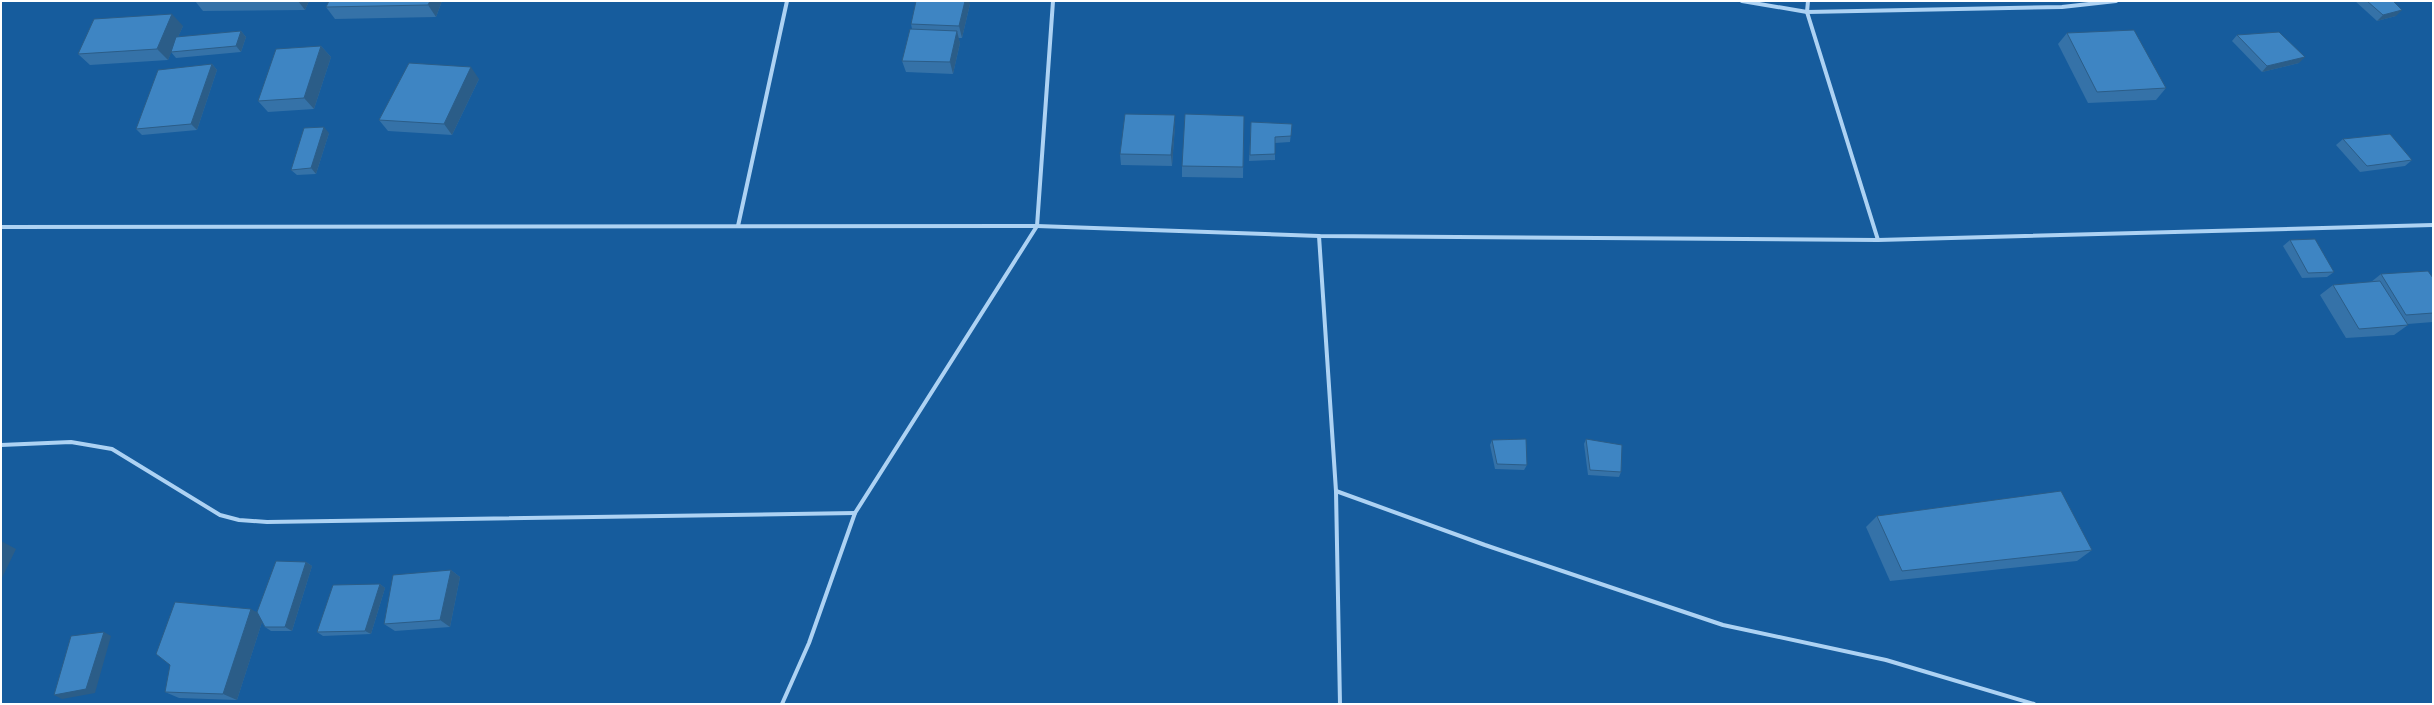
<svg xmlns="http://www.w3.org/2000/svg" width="2434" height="705" viewBox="0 0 2434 705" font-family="Poppins,sans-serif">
<rect width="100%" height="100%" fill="#165c9d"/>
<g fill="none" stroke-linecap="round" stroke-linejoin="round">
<g stroke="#add2f3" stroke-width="4">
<path d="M1742,1L1807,12L2062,7L2116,1"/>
<path d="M1808,1L1807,12L1878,240"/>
<path d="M738,226L787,1"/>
<path d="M1,227L1037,226L1319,236L1878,240L2433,225"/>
<path d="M1319,236L1336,491L1340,704"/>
<path d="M1,445L71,442L112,449L220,515L239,520L267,522L855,513"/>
<path d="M1336,491L1485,545L1723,625L1886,660L2034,704"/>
<path d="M782,704L809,643L855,513L1037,226L1053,1"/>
</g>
</g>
<g fill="#3572a8">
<path d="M195,1H309L305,10L203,11Z"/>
<path d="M329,1H442L436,17L335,19L326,7Z"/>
<path d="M2355,1H2393L2396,16L2377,21Z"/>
<path d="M970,4L962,38H958L960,43L953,74L906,72L902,61L912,29L911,24Z"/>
<path d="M183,26L178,37L241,31L246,37L241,52L176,58L171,52L168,60L90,65L78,54Z"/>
<path d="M2067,33L2166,88L2156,100L2088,103L2058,44Z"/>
<path d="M2237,35L2299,63L2262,72L2232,41Z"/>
<path d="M321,46L331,57L314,109L268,112L258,101Z"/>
<path d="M212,64L217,70L197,130L142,135L136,129Z"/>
<path d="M479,79L452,135L388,131L379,120Z"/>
<path d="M1175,115V126L1172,166L1121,165L1120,154Z"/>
<path d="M1244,116L1243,178L1182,177V166Z"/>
<path d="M1251,122L1292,124L1290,142L1275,143V160L1249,161Z"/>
<path d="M329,133L316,174L297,175L291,170Z"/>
<path d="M2343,139L2412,160L2405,166L2360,172L2336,145Z"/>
<path d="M2290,240L2334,272L2327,277L2302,278L2283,246Z"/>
<path d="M2381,274L2433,278V322L2408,324V325L2394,335L2346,338L2320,295L2333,285L2371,282Z"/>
<path d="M1586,439L1621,472L1619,477L1588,475L1584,444Z"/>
<path d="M1492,440L1527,465L1524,470L1495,469L1490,445Z"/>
<path d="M1877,516L2092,550L2077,561L1890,581L1866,527Z"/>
<path d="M306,562L312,566L292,631H271L265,627L262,622L237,700L179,698L165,692L257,612Z"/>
<path d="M451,570L460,577L450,627L395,631L384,624Z"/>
<path d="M380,584L385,588L371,634L323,636L317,632Z"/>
</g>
<g fill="#2b5d88">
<path d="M298,1H309L305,10Z"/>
<path d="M430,1H442L436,17L428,5Z"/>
<path d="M965,1H969L970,4L962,38L959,26Z"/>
<path d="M2402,10L2396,16L2377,21L2383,15Z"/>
<path d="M172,14L183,26L168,60L157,49Z"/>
<path d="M241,31L246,37L241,52L236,46Z"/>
<path d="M957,31L960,43L953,74L950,62Z"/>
<path d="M321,46L331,57L314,109L304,98Z"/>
<path d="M2305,57L2299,63L2262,72L2267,66Z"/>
<path d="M212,64L217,70L197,130L191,124Z"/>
<path d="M471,67L479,79L452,135L444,124Z"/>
<path d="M1175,115V126L1172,166L1171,155Z"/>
<path d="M324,127L329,133L316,174L311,168Z"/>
<path d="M1,541L16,549L1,580Z"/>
<path d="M306,562L312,566L292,631L285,627Z"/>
<path d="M451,570L460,577L450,627L440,620Z"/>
<path d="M380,584L385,588L371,634L365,631Z"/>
<path d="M251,609L264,616L237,700L223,694Z"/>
<path d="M104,632L111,636L95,693L62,699L54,695Z"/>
</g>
<g fill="#3e85c3" stroke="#2b5d88">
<path d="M329,1H430L428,5L326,7Z"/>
<path d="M916,1H965L959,26L911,24Z"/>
<path d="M2367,1H2393L2402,10L2383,15Z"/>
<path d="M172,14L157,49L78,54L94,19Z"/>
<path d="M910,29L957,31L950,62L902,61Z"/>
<path d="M2134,30L2166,88L2097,92L2067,33Z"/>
<path d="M241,31L236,46L171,52L176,37Z"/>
<path d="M2279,32L2305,57L2267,66L2237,35Z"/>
<path d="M321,46L304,98L258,101L276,49Z"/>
<path d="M409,63L471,67L444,124L379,120Z"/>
<path d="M212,64L191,124L136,129L158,70Z"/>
<path d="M1125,114L1175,115L1171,155L1120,154Z"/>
<path d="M1185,114L1244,116L1243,167L1182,166Z"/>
<path d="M1251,122L1292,124L1291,136L1275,137V154L1250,155Z"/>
<path d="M324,127L311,168L291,170L304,128Z"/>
<path d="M2390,134L2412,160L2367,166L2343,139Z"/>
<path d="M2315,239L2334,272L2308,273L2290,240Z"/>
<path d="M2428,271L2433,278V313L2406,315L2381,274Z"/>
<path d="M2380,281L2408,325L2359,329L2333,285Z"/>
<path d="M1526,439L1527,465L1497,464L1492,440Z"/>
<path d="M1586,439L1622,445L1621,472L1590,470Z"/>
<path d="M2061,491L2092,550L1902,571L1877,516Z"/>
<path d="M276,561L306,562L285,627H265L257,612Z"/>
<path d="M451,570L440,620L384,624L393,575Z"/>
<path d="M380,584L365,631L317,632L333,585Z"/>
<path d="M175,602L251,609L223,694L165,692L170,665L156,654Z"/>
<path d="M104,632L86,689L54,695L71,636Z"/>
</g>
<rect width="2434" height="705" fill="none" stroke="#ffffff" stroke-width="4"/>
</svg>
